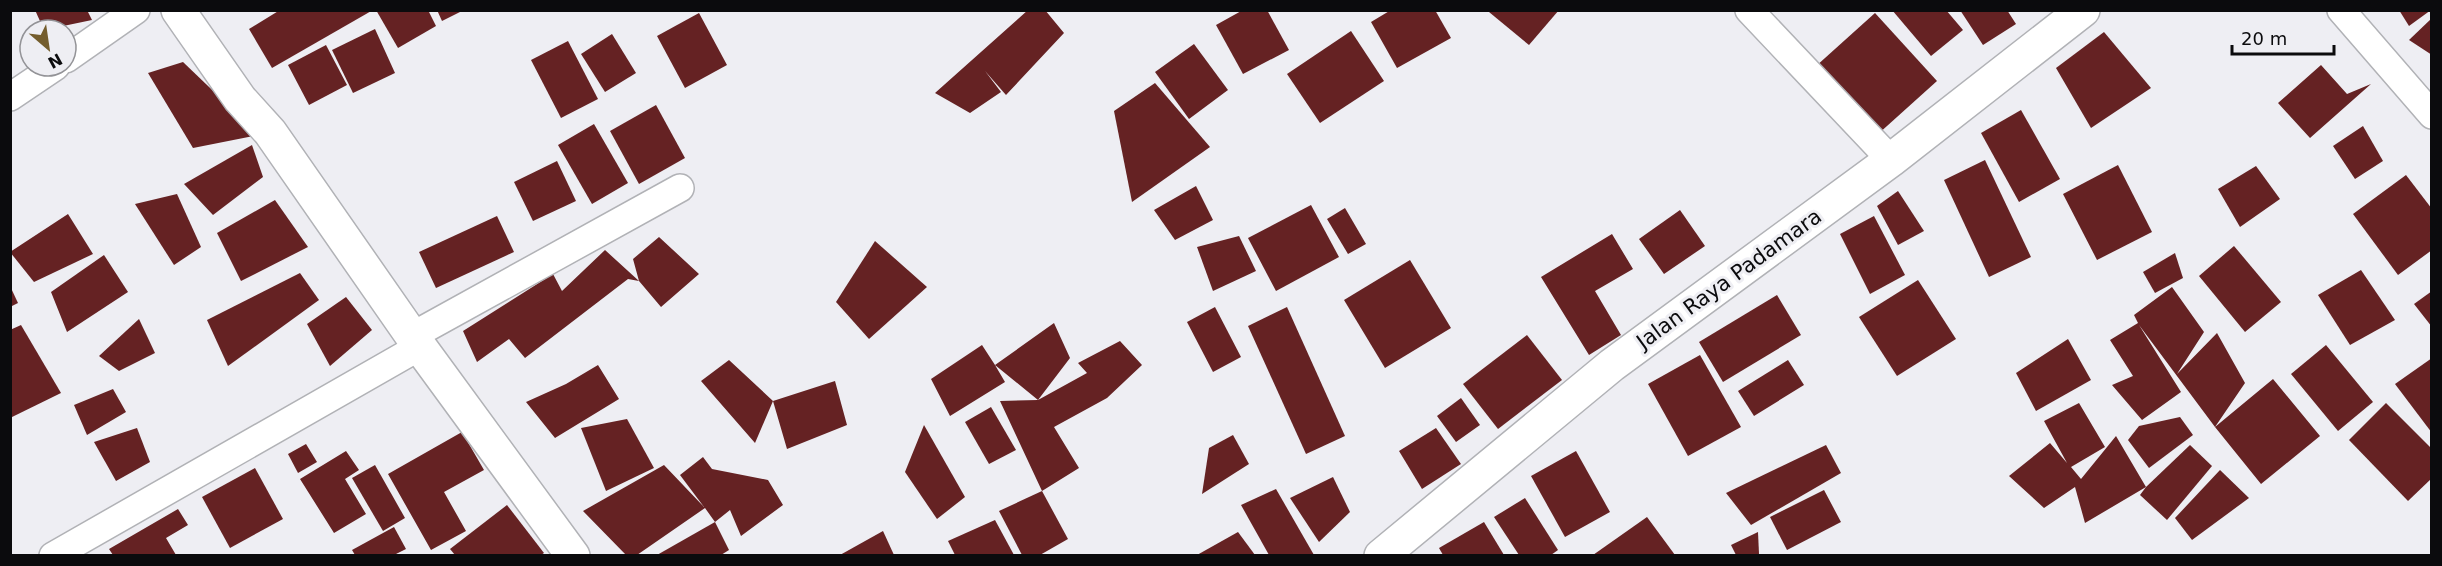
<svg xmlns="http://www.w3.org/2000/svg" width="2442" height="566" viewBox="0 0 2442 566" font-family="'DejaVu Sans',sans-serif">
<rect width="100%" height="100%" fill="#eeeef3"/>
<g fill="#652223">
<path d="M35,10H87L92,20L44,30Z"/>
<path d="M280,10H373L272,68L249,29Z"/>
<path d="M376,10H428L436,26L398,48Z"/>
<path d="M437,10H464L442,21Z"/>
<path d="M1028,10H1045L1064,33L1006,95L985,71L1001,92L970,113L935,93Z"/>
<path d="M1243,10H1267L1289,50L1243,74L1216,25Z"/>
<path d="M1391,10H1435L1451,38L1397,68L1371,22Z"/>
<path d="M1490,10H1559L1529,45L1489,12Z"/>
<path d="M1892,10H1946L1963,30L1931,56Z"/>
<path d="M1960,10H2007L2016,24L1983,45Z"/>
<path d="M2399,10H2431L2409,26Z"/>
<path d="M699,13L727,65L685,88L657,36Z"/>
<path d="M1875,13L1937,81L1877,135L1815,67Z"/>
<path d="M2432,18V55L2409,40Z"/>
<path d="M375,29L395,73L353,93L332,50Z"/>
<path d="M1351,31L1384,81L1320,123L1287,74Z"/>
<path d="M2104,32L2151,88L2091,128L2056,68Z"/>
<path d="M612,34L636,73L605,92L581,54Z"/>
<path d="M568,41L598,99L561,118L531,60Z"/>
<path d="M1194,44L1228,90L1189,119L1155,72Z"/>
<path d="M326,45L347,85L309,105L288,65Z"/>
<path d="M183,62L259,135L193,148L148,73Z"/>
<path d="M2321,65L2347,94L2371,84L2310,138L2278,103Z"/>
<path d="M1155,83L1210,147L1132,202L1114,111Z"/>
<path d="M656,105L685,158L639,184L610,131Z"/>
<path d="M2021,110L2060,179L2019,202L1981,133Z"/>
<path d="M594,124L628,183L592,204L558,145Z"/>
<path d="M2363,126L2383,161L2355,179L2333,146Z"/>
<path d="M252,145L263,177L213,215L184,184Z"/>
<path d="M1985,160L2031,257L1989,277L1944,180Z"/>
<path d="M557,161L576,201L533,221L514,182Z"/>
<path d="M2118,165L2152,232L2097,260L2063,194Z"/>
<path d="M2256,166L2280,199L2240,227L2218,189Z"/>
<path d="M2406,175L2432,209V250L2398,275L2353,214Z"/>
<path d="M1196,186L1213,220L1175,240L1154,210Z"/>
<path d="M1898,191L1924,231L1898,245L1877,206Z"/>
<path d="M177,194L201,247L174,265L135,204Z"/>
<path d="M275,200L308,247L241,281L217,233Z"/>
<path d="M1311,205L1339,257L1276,291L1248,238Z"/>
<path d="M1345,208L1366,244L1348,254L1327,219Z"/>
<path d="M1680,210L1705,246L1664,274L1639,239Z"/>
<path d="M68,214L93,254L34,282L10,252Z"/>
<path d="M497,216L514,252L436,288L419,252Z"/>
<path d="M1874,216L1905,275L1870,294L1840,234Z"/>
<path d="M1612,234L1633,269L1595,291L1621,335L1589,355L1541,277Z"/>
<path d="M1239,236L1256,271L1213,291L1197,247Z"/>
<path d="M659,237L699,274L661,307L639,281L628,279L525,358L509,339L477,362L463,331L553,274L562,291L605,250L639,281L633,259Z"/>
<path d="M875,241L927,287L869,339L836,302Z"/>
<path d="M2234,246L2281,302L2245,332L2199,276Z"/>
<path d="M2175,253L2183,278L2155,293L2143,272Z"/>
<path d="M104,255L128,292L67,332L51,292Z"/>
<path d="M1410,260L1451,328L1385,368L1344,300Z"/>
<path d="M2361,270L2395,320L2350,345L2318,295Z"/>
<path d="M300,273L319,300L228,366L207,320Z"/>
<path d="M1918,280L1956,339L1897,376L1859,317Z"/>
<path d="M10,286L18,303L10,307Z"/>
<path d="M2172,287L2204,332L2177,374L2217,333L2245,383L2215,427L2273,379L2320,436L2261,484L2215,427L2139,325L2181,392L2142,420L2112,385L2133,376L2110,340L2138,323L2134,315Z"/>
<path d="M2432,291V327L2414,304Z"/>
<path d="M1777,295L1801,335L1723,382L1699,342Z"/>
<path d="M346,297L372,330L330,366L307,324Z"/>
<path d="M1215,307L1241,357L1213,372L1187,322Z"/>
<path d="M1287,307L1345,436L1306,454L1248,326Z"/>
<path d="M139,319L155,353L119,371L99,356Z"/>
<path d="M1054,323L1070,358L1038,400L1087,373L1078,363L1120,341L1142,365L1107,398L1054,427L1079,468L1042,491L1000,401L1038,400L995,365L1005,382L950,416L931,379L982,345L995,365Z"/>
<path d="M21,325L61,393L10,418V330Z"/>
<path d="M1527,335L1562,380L1498,429L1463,384Z"/>
<path d="M2068,339L2091,380L2036,411L2016,373Z"/>
<path d="M2326,345L2373,402L2338,431L2291,374Z"/>
<path d="M1700,355L1741,427L1688,456L1648,384Z"/>
<path d="M2432,358V433L2395,384Z"/>
<path d="M729,360L773,401L835,381L847,425L787,449L773,401L755,443L701,381Z"/>
<path d="M1788,360L1804,385L1754,416L1738,391Z"/>
<path d="M598,365L619,399L555,438L526,402L566,384Z"/>
<path d="M113,389L126,412L87,435L74,405Z"/>
<path d="M1461,398L1480,425L1456,442L1437,416Z"/>
<path d="M2079,403L2105,447L2071,467L2081,479L2116,436L2146,487L2085,523L2075,487L2044,508L2009,476L2050,443L2067,463L2044,421Z"/>
<path d="M2386,403L2432,449V478L2408,501L2349,440Z"/>
<path d="M991,407L1016,450L989,464L965,422Z"/>
<path d="M2180,417L2193,435L2149,468L2128,440L2139,426Z"/>
<path d="M627,419L654,468L606,491L581,428Z"/>
<path d="M924,425L965,497L937,519L905,472Z"/>
<path d="M137,428L150,462L116,481L94,442Z"/>
<path d="M1436,428L1461,464L1422,489L1399,451Z"/>
<path d="M462,432L484,470L444,492L466,531L431,550L388,474Z"/>
<path d="M1233,435L1249,464L1202,494L1209,448Z"/>
<path d="M306,444L317,462L298,473L288,454Z"/>
<path d="M1826,445L1841,473L1751,525L1726,493Z"/>
<path d="M2190,445L2212,466L2167,520L2140,495L2146,487Z"/>
<path d="M346,451L359,470L345,479L366,514L334,533L300,479Z"/>
<path d="M1576,451L1610,512L1565,537L1531,476Z"/>
<path d="M703,457L712,469L768,480L783,505L741,536L730,510L715,522L705,508L637,555H626L583,511L664,465L704,507L680,475Z"/>
<path d="M375,465L405,518L383,531L352,478Z"/>
<path d="M255,468L283,519L230,548L202,497Z"/>
<path d="M2220,470L2249,498L2192,540L2175,518Z"/>
<path d="M1333,477L1350,512L1319,542L1290,498Z"/>
<path d="M1276,489L1314,555H1269L1241,505Z"/>
<path d="M1824,490L1841,522L1787,550L1770,517Z"/>
<path d="M1042,491L1068,539L1040,555H1022L999,511Z"/>
<path d="M1525,498L1558,550L1551,555H1519L1494,517Z"/>
<path d="M507,505L544,553L541,555H455L450,549Z"/>
<path d="M178,509L188,525L166,538L176,555H113L109,549Z"/>
<path d="M1647,517L1675,555H1593Z"/>
<path d="M995,520L1014,555H955L948,541Z"/>
<path d="M715,522L729,550L721,555H657Z"/>
<path d="M1484,522L1504,555H1443L1439,548Z"/>
<path d="M394,527L406,549L394,555H355L352,550Z"/>
<path d="M883,531L894,555H840Z"/>
<path d="M1238,532L1255,555H1197Z"/>
<path d="M1758,532L1759,554L1736,555L1731,545Z"/>
</g>
<g fill="none" stroke-linecap="round" stroke-linejoin="round">
<defs>
<g id="street">
<path d="M1749,10L1891,160"/>
<path d="M2341,10L2432,115"/>
<path d="M66,59L136,10"/>
<path d="M10,97L56,66"/>
<path d="M412,336L680,188"/>
<path d="M53,556L419,347"/>
</g>
<g id="secondary">
<path d="M178,10L240,99L270,132L412,336L573,556"/>
<path d="M1381,556L1612,365L1891,160L2083,10"/>
</g>
</defs>
<use href="#street" stroke="#b1b2b6" stroke-width="30"/>
<use href="#secondary" stroke="#b1b2b6" stroke-width="36"/>
<use href="#street" stroke="#fff" stroke-width="27"/>
<use href="#secondary" stroke="#fff" stroke-width="33"/>
</g>
<g text-anchor="middle" stroke-width="6" stroke-linejoin="round" paint-order="stroke">
<g font-size="21" fill="#0b0b0d" stroke="#eeeef3">
<text transform="translate(1729 279) rotate(-36)" y="7">Jalan Raya Padamara</text>
</g>
</g>
<rect width="2442" height="566" fill="none" stroke="#0b0b0d" stroke-width="24"/>
<g transform="translate(48 48) rotate(151)"><circle r="28" fill="#eeeef3" stroke="#939397" stroke-width="1.5"/>
<path d="M0-4.5L10 22L0 15L-10 22Z" fill="#745d2d"/>
<text y="-9" font-size="16" font-weight="bold" text-anchor="middle" fill="#0b0b0d">N</text>
</g>
<path d="M2232 45v9h102v-9" fill="none" stroke="#0b0b0d" stroke-width="3"/>
<text x="2241" y="45" font-size="18" fill="#0b0b0d" stroke="#eeeef3" stroke-width="4.5" paint-order="stroke">20 m</text>
</svg>
